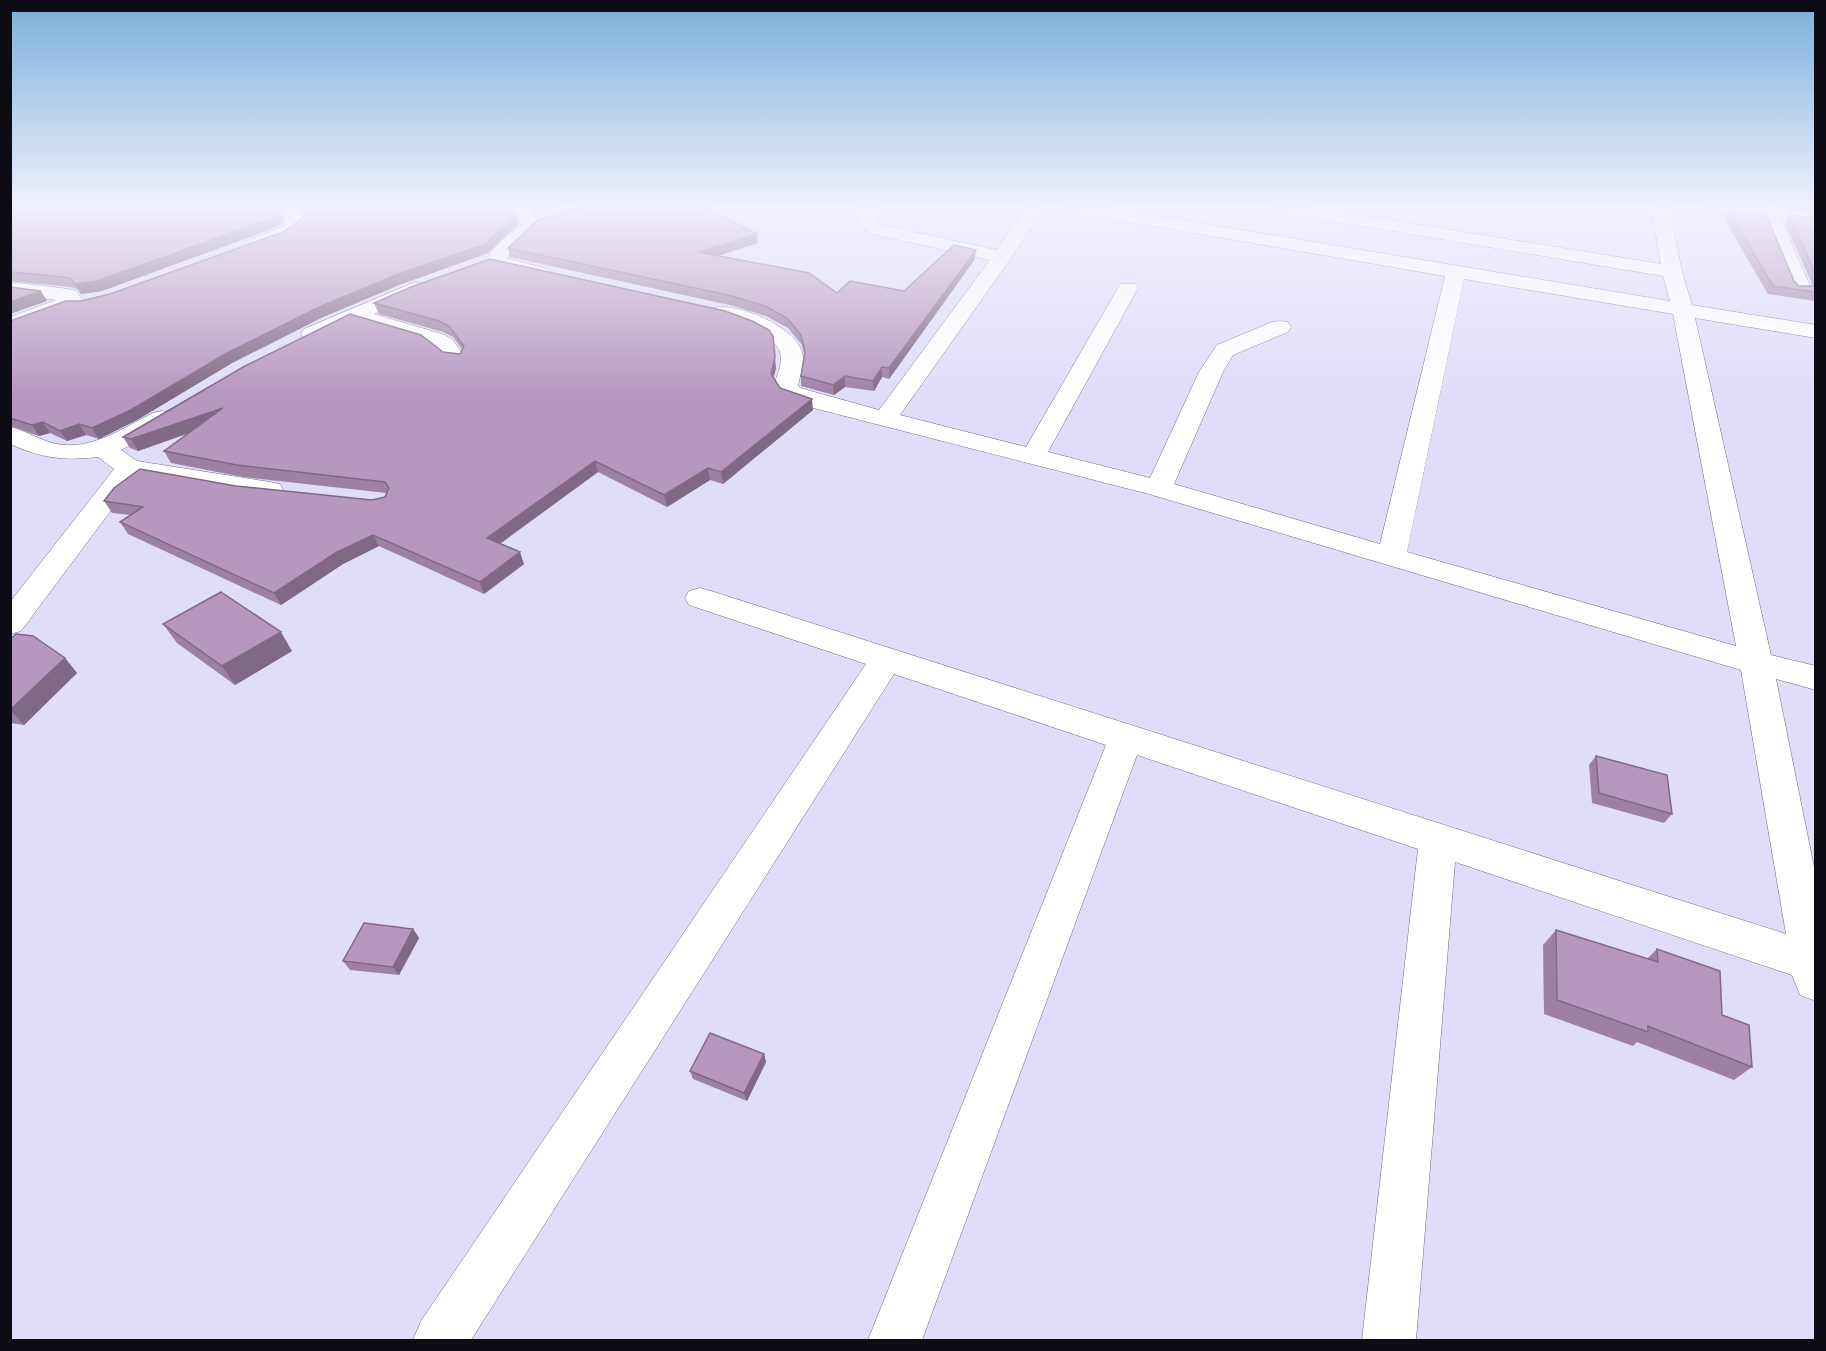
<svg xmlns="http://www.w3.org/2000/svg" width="1826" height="1351" viewBox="0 0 1826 1351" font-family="Overpass,sans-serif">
<rect width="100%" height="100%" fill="#e0ddfb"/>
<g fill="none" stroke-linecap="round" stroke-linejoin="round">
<defs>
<g id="minor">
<path d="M283,207H301L305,225C296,238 268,251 252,247L250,243L252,239L287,225Z"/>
<path d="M501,207C518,206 531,207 541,223L532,236L506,258L548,269L551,273L548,277L541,279L496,269L486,259L498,244L523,223Z"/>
<path d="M861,207H879L875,215L877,221L886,226L997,250L1026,207H1044L1009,261L900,415L1026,447L1118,288L1121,284H1135L1138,288L1048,452L1150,478L1199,372L1217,345L1272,322L1280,321L1288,322L1291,327L1288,332L1233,355L1223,372L1174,484L1380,544L1445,276L1072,212L1066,211L1063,207H1102L1670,301L1663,276L1278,212L1272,211L1269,207H1309L1661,264L1651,207H1669L1682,272L1692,305L1816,325V338L1695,318L1771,655L1816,666V690L1776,679L1816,877V1001L1800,995L1792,975L1455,862L1416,1340H1362L1418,849L1137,755L922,1340H868L1106,745L894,674L471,1340H413L421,1321L866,664L689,605L685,598L689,591L700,588L711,591L1786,934L1741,670L1149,494L798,404L783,398L774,385C777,376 781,367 781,358C780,332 733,321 713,316L709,312L713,308C736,302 791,325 801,349C806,360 801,373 798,385L800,388L879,410L990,260L873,234L863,228L857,215ZM1464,279L1673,314L1736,646L1407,552Z"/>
<path d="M1702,207H1755L1816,214V224L1781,220L1811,288L1808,292H1794L1791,288L1762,218L1711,212L1705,211Z"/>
<path d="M10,282L69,289L76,291L82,299L76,306L10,331V317L56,300L10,294Z"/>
<path d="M415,282L422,284L425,288L422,292L374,314L442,334L452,339L466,358L463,363C445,367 441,351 426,344L355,322L320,339L312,341L304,339L301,334L304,329Z"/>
<path d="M162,411L171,413L174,418L171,423L121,450L137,461L270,482L280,484L283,490L280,496L270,498L136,477L21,631L10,634V602L114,469L98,457C63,461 42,458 10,444V427C24,430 36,438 49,442C87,454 121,429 153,413Z"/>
</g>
</defs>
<use href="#minor" stroke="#6e6b85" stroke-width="1"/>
<use href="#minor" fill="#fff" fill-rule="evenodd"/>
</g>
<g fill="#9d81a5">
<path d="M10,207L284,222L271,229L102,291L81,294L77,289L70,287L10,281Z"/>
<path d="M525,207H558L536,214Z"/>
<path d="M1771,207H1815V212Z"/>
<path d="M1728,211L1799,286H1813L1785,223L1789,215L1815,218V301L1768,294L1724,219Z"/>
<path d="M519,223L488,253L399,285L321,318L232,363L137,420L99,439L86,435L67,441L50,433L39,436L10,426V321L81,301Z"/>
<path d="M758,243L717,256L837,293L904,291L975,259L889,379L882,377L874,391L845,387L834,395L801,386V376L804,354L802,345L788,328L766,316L734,306L510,257L508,248Z"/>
<path d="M374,303L776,368L773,378L780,388L813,410L723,484L710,480L667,507L598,472L500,544L524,564L484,594L379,546L343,564L281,605L128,534L120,522L130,515L112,513L104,501L236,486L372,500L385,497L386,493L243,477L171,463L164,451L189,433L138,451L130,448L123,437L443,352L460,354L462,349L453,337L443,332L379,314Z"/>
<path d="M163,624L292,651L235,685L177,643Z"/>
<path d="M10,639L65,658L77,673L24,725L10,723Z"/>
<path d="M1596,756L1672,814L1664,823L1592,803L1589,765Z"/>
<path d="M413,929L419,938L399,975L350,970L343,961Z"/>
<path d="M1556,930L1647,959L1657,949L1722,1015L1752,1067L1734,1080L1637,1042L1633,1046L1544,1014L1543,945Z"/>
<path d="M764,1054L766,1062L747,1101L693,1079L690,1071Z"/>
</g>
<g fill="#806986">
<path d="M279,207H281L284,222L271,229L102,291L81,294L75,284Z"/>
<path d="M535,207H558L536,214Z"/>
<path d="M517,214L519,223L488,253L399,285L321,318L232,363L137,420L99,439L92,428L227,353L317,308Z"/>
<path d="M757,234L758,243L699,262L698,252Z"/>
<path d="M976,250L975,259L889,379V368Z"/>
<path d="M41,291L47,301L10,314V302Z"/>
<path d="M773,336L776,368L772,384L771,374Z"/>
<path d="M882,367V377L874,391L873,381Z"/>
<path d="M845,376V387L834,395L833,385Z"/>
<path d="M812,399L813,410L723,484L721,472Z"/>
<path d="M223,408L229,419L138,451L131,439Z"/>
<path d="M43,422L50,433L39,436L32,425Z"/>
<path d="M79,424L86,435L67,441L60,431Z"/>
<path d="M595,461L598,472L491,550L487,538Z"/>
<path d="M708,468L710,480L667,507L664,495Z"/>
<path d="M373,535L379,546L343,564L281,605L274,593L337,552Z"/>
<path d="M520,552L524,564L484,594L480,582Z"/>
<path d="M281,632L292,651L235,685L222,666Z"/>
<path d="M65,658L77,673L24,725L10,710Z"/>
<path d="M413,929L419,938L399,975L393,967Z"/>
<path d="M764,1054L766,1062L747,1101L744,1093Z"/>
</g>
<g fill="#b796c0" stroke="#806986" stroke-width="1.5">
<path d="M10,207H279L280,213L267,220L97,281L75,284L71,279L64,277L10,272Z"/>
<path d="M301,207H506L517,214L485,244L396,275L317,308L227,353L131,410L92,428L79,424L60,431L43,422L32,425L10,418V321L66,301H81L110,294L283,232L303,218Z"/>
<path d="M579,207H705L757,234L698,252L809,273L837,293L850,281L904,291L954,245L976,250L889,368L882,367L873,381L845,376L833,385L801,376L805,351L801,335L787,318L765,306L732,296L508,248L538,220Z"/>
<path d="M1728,211L1765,212L1794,281L1799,286H1813L1815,283V292L1773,286Z"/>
<path d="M1789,215L1815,218V273Z"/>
<path d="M490,259L725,311L752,321L769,330L773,336L775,357L771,374L780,388L812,399L721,472L708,468L664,495L595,461L487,538L520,552L480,582L373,535L337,552L274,593L120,522L143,507L104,501L114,488L140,469L236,486L372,500L385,497L389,488L385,482L237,465L164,451L223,408L131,439L123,437L245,366L350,314L421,335L443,352L460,354L464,346L449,326L439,321L374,303L411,287Z"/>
<path d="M10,287L41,291L10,302Z"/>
<path d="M221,592L281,632L222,666L163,624Z"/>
<path d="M16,634L33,636L65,658L10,710V639Z"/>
<path d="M1596,756L1667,775L1672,814L1599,793Z"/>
<path d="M364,923L413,929L393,967L343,961Z"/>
<path d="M1556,930L1658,962L1657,949L1720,971L1722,1015L1749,1025L1752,1067L1648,1026V1032L1557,1000Z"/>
<path d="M710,1033L764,1054L744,1093L690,1071Z"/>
</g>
<linearGradient id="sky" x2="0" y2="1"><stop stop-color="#78afd9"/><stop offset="0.52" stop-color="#f1f0fd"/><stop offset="1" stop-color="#f1f0fd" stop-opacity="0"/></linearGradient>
<rect width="1826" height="396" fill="url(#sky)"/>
<rect width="1826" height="1351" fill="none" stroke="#0d0c15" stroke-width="24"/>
</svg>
